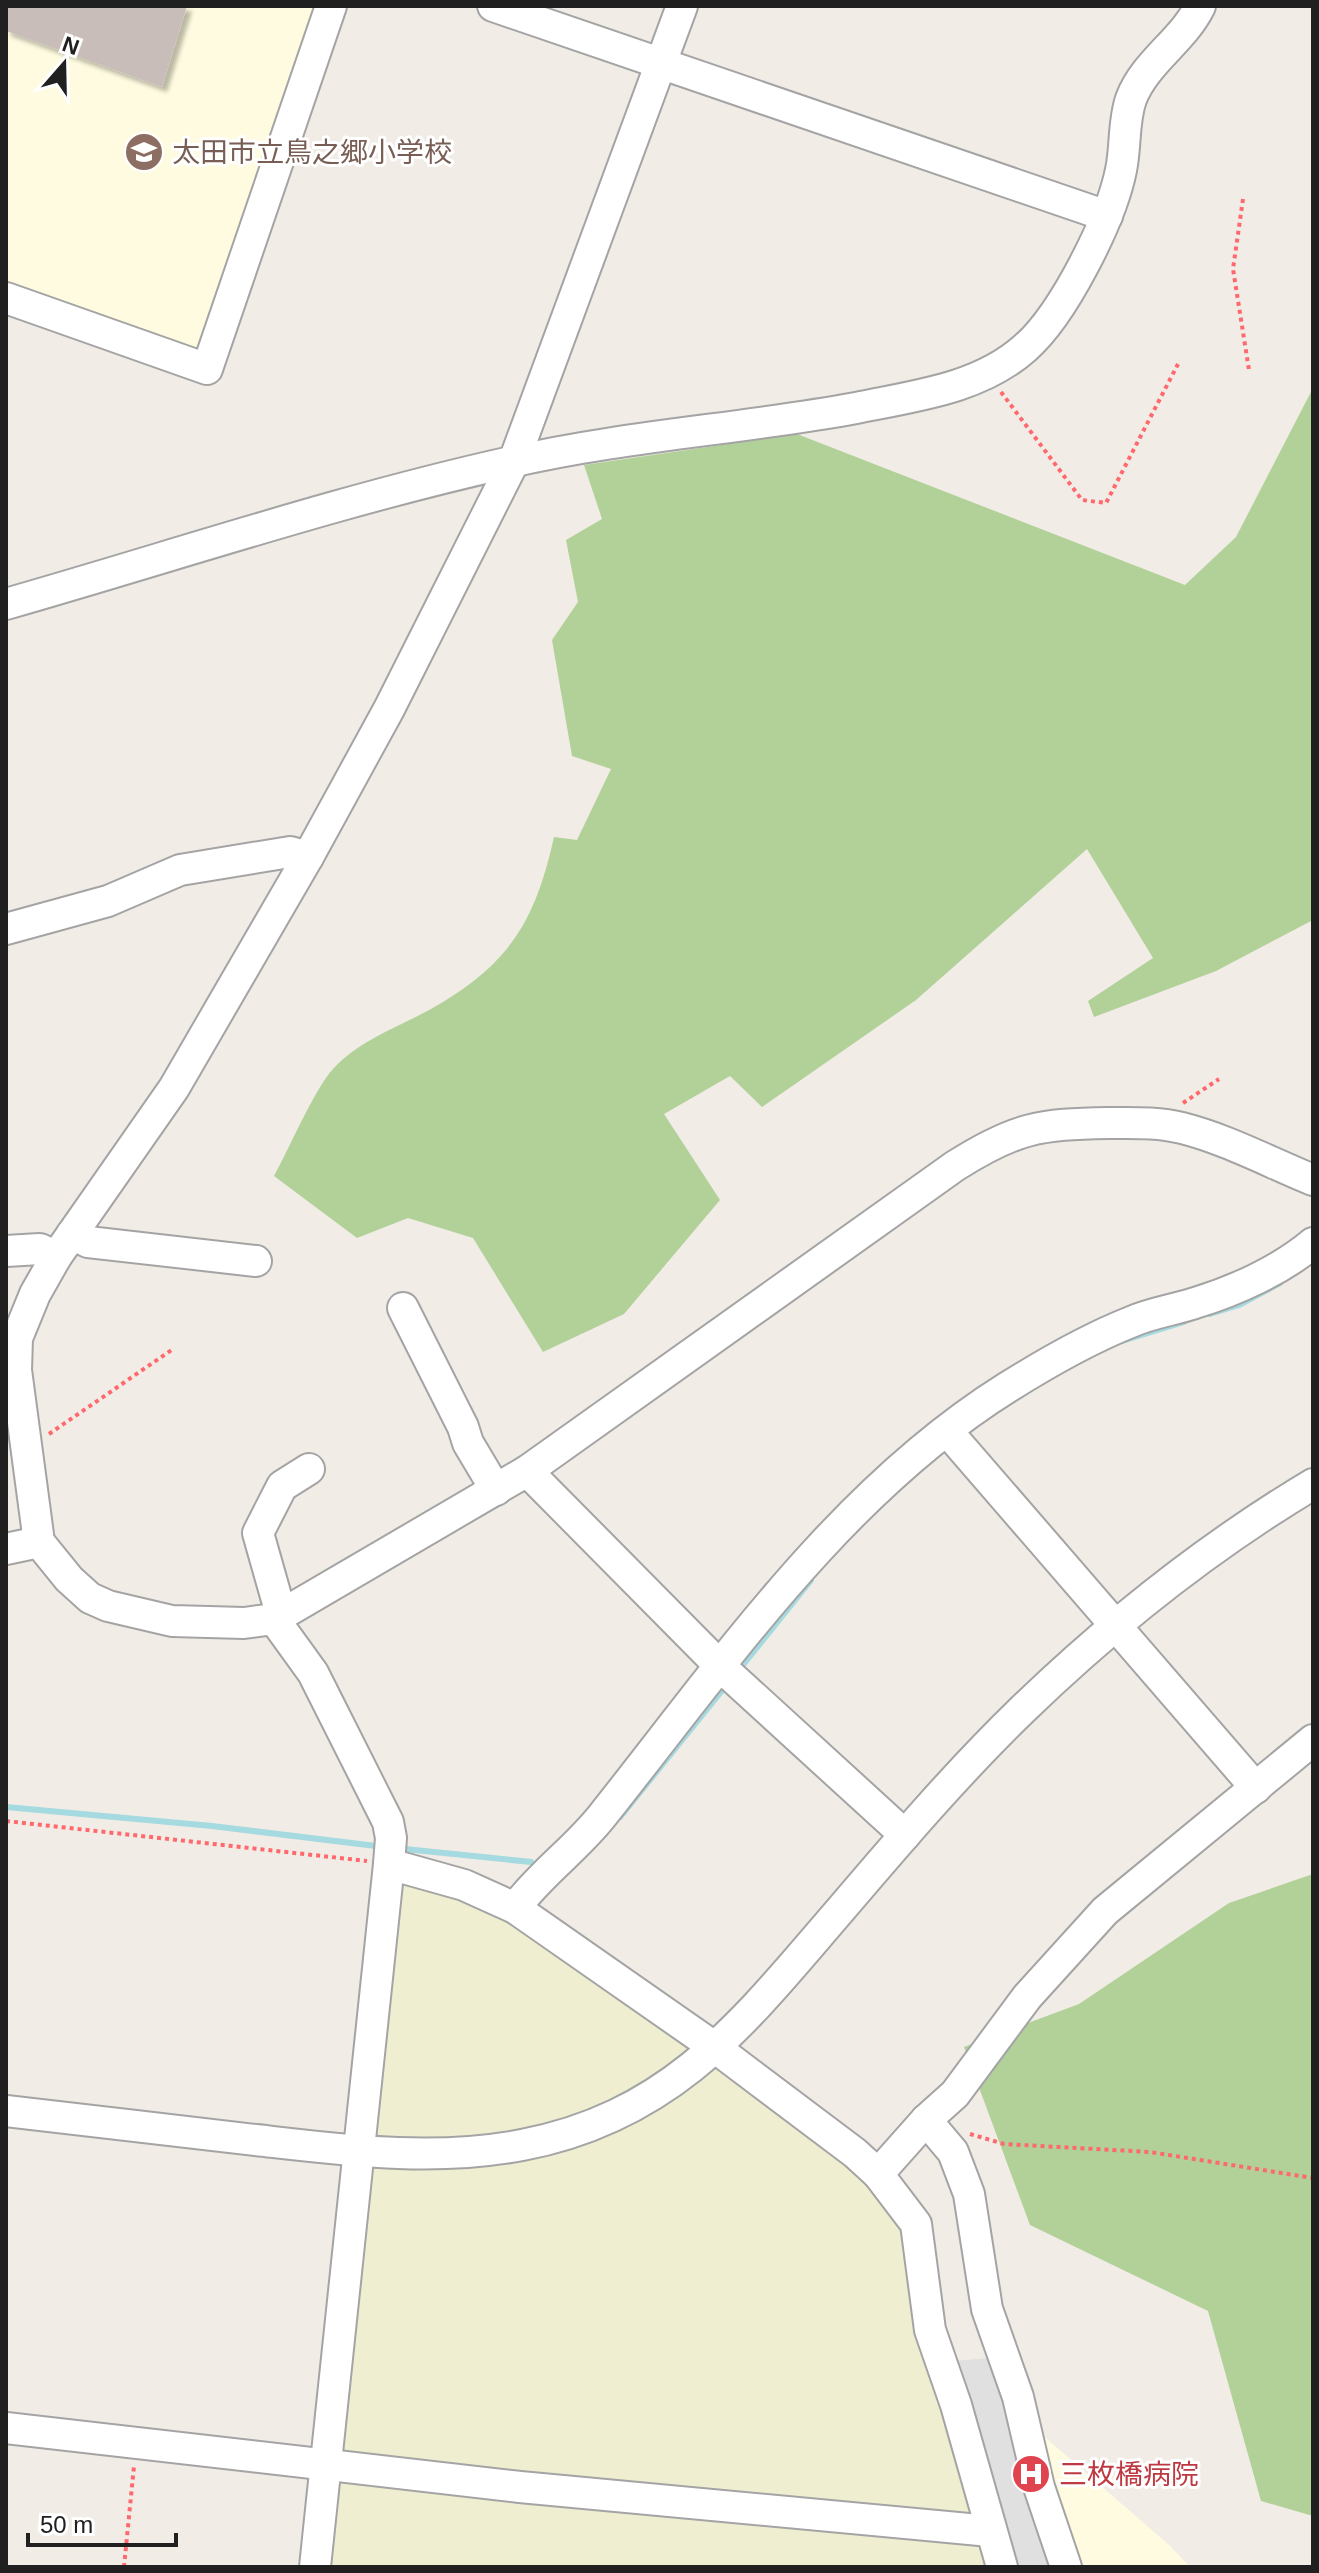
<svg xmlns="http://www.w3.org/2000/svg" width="1319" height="2573" viewBox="0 0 1319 2573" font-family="Arial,'Noto Sans JP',sans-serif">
<defs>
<filter id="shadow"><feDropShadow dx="5" dy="5" stdDeviation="2" flood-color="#0004"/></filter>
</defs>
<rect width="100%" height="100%" fill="#f1ece6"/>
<g fill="#fffbe0">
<path d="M6,6H331L207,369L6,298Z"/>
<path d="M1023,2418L1169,2545L1190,2567H1002Z"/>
</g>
<path fill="#f0eed1" d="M403,1879L492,1905L871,2176L917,2248L991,2567H328Z"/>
<g fill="#b1d199">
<path d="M1313,388V920L1216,971L1094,1017L1088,1001L1153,958L1087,849L916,1000L762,1107L730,1076L664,1114L720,1200L624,1314L543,1352L473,1238L408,1218L357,1238L274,1176C289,1149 314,1090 333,1069C361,1039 397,1028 431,1009C509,965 535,922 554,837L577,840L611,769L572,756L552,640L578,602L566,540L602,519L584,465L797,434L1185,585L1236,537Z"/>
<path d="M1313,1874V2516L1261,2501L1208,2311L1030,2225L964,2047L1079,2004L1229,1903Z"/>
</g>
<path fill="#e0e0e0" d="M1003,2357L1071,2567H1002L941,2362Z"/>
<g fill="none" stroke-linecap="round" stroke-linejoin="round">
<g stroke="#a5dae0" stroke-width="6">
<path d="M1210,1314L1239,1305L1280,1283"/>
<path d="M1122,1341L1184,1322"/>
<path d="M738,1671L811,1580"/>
<path d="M6,1807L212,1826L376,1846"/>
<path d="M620,1817L728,1683"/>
<path d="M405,1849L531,1862"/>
</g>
</g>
<path fill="#c9bdb9" filter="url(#shadow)" d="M6,6H187L162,87L6,31Z"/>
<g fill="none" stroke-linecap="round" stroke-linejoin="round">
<defs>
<g id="minor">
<path d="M493,6L1107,216"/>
<path d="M6,298L207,369L331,6"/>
<path d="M6,604C174,556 340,500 511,462C624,436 742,429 856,408C914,396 979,389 1025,348C1063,315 1111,220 1121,170C1126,147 1123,122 1131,99C1145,62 1183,41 1200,6"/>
<path d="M6,929L108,901L180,870L290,852L308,857"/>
<path d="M72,1234L88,1242L256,1261"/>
<path d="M6,1251L40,1249L56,1257"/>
<path d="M403,1308L463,1427L468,1443L496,1490"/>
<path d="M948,1432L1256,1788"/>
<path d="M527,1471L721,1667L905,1835"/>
<path d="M6,1549L39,1542"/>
<path d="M281,1614L258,1533L282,1486L309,1469"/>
<path d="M274,1619L527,1471L955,1166C1015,1128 1039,1124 1109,1123C1134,1123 1158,1122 1182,1128C1226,1139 1271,1163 1313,1180"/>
<path d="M389,1864L464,1885L515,1908L717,2049L855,2153L878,2174L916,2224L930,2330L956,2405L1002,2567"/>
<path d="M515,1908C541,1873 575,1850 602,1816C723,1664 840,1492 1008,1387C1048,1362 1088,1339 1131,1322C1151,1313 1174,1310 1195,1303C1235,1291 1281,1270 1313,1243"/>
<path d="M6,2111C89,2121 173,2130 256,2140C345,2150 433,2162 522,2145C675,2116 747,2018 842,1908C900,1840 958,1772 1022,1710C1110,1625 1208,1547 1313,1484"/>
<path d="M926,2120L953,2152L969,2194L987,2309L1018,2397L1039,2487L1066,2567"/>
<path d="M878,2174L926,2120L955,2094L1027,1997L1105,1911L1313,1740"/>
<path d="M6,2428L520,2487L990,2531"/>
<path d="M315,2567L389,1864L391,1838L388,1822L313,1673L274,1619L244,1623L172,1621L108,1606L90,1598L69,1579L39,1542L16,1370L17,1338L35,1294L56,1257L174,1088L308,857L389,709L514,461L682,6"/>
</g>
</defs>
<use href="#minor" stroke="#a4a4a4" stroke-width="34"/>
<g stroke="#ff696d" stroke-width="4" stroke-dasharray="4 4" stroke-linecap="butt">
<path d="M1243,199L1233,269L1249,370"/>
<path d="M1001,392L1082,500L1106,503L1178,364"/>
<path d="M1183,1103L1219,1079"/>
<path d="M49,1434L173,1349"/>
<path d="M6,1821L367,1861"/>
<path d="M970,2134L1004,2144L1150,2152L1313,2178"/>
<path d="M124,2567L134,2466"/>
</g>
<use href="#minor" stroke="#fff" stroke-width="30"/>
</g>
<defs>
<symbol id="school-disc" viewBox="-11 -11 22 22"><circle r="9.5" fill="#8d6e63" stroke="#fff"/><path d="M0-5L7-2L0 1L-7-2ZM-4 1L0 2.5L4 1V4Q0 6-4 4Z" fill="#fff"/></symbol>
<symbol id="hospital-disc" viewBox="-11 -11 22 22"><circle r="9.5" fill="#e0444e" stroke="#fff"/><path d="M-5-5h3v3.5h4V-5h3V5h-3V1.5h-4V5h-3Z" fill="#fff"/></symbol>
</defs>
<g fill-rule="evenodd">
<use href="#school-disc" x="122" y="130" width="44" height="44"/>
<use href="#hospital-disc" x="1009" y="2452" width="44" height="44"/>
</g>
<g text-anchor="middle" stroke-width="6" stroke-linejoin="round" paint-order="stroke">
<g font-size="28" fill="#785e54" stroke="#fff" text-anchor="start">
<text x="172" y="162">太田市立鳥之郷小学校</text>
</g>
<g font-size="28" fill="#be3a42" stroke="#fff" text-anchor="start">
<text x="1059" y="2484">三枚橋病院</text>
</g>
</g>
<rect width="1319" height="2573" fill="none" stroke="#202020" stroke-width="16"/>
<g transform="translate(64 64) rotate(20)" stroke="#ffffff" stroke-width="6" paint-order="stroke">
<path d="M0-6L14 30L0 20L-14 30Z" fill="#202020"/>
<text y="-12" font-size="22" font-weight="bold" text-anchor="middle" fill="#202020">N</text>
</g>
<path d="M28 2533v12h148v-12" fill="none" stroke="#202020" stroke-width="4"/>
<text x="40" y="2533" font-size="24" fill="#202020" stroke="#ffffff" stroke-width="6" paint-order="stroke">50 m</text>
</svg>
